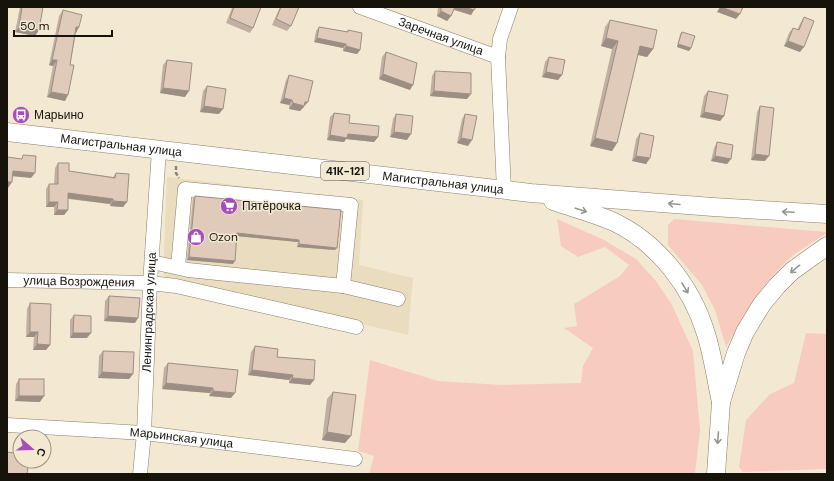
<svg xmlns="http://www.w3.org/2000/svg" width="834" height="481" viewBox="0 0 834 481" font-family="'DM Sans',sans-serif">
<rect width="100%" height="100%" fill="#f3e9d3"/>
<path fill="#e9dcbf" d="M167,177L363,200L359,265L413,278L408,335L163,276Z"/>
<g fill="#f8cbbf">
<path d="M557,219L604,240L636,259L656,281L672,305L693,351L700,431L695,474H369L374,456L358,451L370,360L438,381L502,385L581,383L583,366L593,348L564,328L577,326L574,304L620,276L629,265L605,247L578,257L561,246Z"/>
<path d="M674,219L827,232V233C815,241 802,248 791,257C763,282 745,315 726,347L715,310L702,285L668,245V225Z"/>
<path d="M806,333L827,334V474L826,469L743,472L739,467L746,420L770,394L794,383Z"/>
</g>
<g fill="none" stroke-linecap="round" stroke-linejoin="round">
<defs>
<g id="minor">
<path id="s1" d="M360,7L498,57"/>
<path d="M504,190L498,57L500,39L511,7"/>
<path d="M152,262L188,270L343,286L398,299"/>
<path d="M178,267L185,189L351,205L343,286"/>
<path id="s2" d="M7,280L150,283L176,286L356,327"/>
<path id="s3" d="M7,425L144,433L355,459"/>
<path id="s4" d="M140,474L144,433L150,283L159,150"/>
</g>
<g id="major">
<path id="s5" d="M7,132L531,193L713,207L827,214"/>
<path d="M553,201C573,208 594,213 614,222C658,243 692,287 706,334C713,356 716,380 721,402"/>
<path d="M716,474L721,402L736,353L745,332L762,304L777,286L792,271L827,246"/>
</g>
</defs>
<use href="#minor" stroke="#887f6b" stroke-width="15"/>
<use href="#major" stroke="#887f6b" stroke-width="19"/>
<path stroke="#8d8677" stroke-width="2.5" stroke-dasharray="4 2" stroke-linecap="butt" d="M176,166V173L179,178"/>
<use href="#minor" stroke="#fff" stroke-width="14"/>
<use href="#major" stroke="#fff" stroke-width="18"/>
</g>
<g fill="#c1afa1">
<path d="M20,7H43L39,30L35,36L15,32Z"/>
<path d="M230,7H261L253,28L250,33L226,23L232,8Z"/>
<path d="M280,7H299L291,26L287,31L272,25Z"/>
<path d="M436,7H476L474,10L471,15L454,10L451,16L447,21L437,16L438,7Z"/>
<path d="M63,10L79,27L76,33L70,65L65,101L47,97L53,66L49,65L59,16Z"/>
<path d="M804,17L800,52L784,46L789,33L793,28L797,30L801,22Z"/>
<path d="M610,20L653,49L647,57L638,55L617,143L612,151L590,146L612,49L601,46L605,27Z"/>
<path d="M319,27L347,32L348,30L360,50L357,54L343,51V48L314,42L316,31Z"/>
<path d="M682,32L691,48L689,51L677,47L680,34Z"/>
<path d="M386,52L410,90L379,79L382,57Z"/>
<path d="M549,57L562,75L558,80L542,77L545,62Z"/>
<path d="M167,60L185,97L160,93L163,65Z"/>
<path d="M435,71L467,99L430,96L432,76Z"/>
<path d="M289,75L304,108H303L300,111L289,109V105L280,103L286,80Z"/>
<path d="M207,86L219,114L200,112L203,91Z"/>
<path d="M708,91L724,116L720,121L700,117L704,96Z"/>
<path d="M760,106L765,161L751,160L757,112Z"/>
<path d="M334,113L349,123L378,137L374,142L346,139L344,142L327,140L330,117Z"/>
<path d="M396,114L407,140L390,137L393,119Z"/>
<path d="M465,114L468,146L457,143L462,119Z"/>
<path d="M640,133L650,158L646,164L632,161L636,139Z"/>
<path d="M717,142L731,159L727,164L711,161L714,148Z"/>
<path d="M58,163L69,171L113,177L116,173L127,202L123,207L110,206V204L68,199V210L64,215H54V207H46V189L49,184H54L55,168Z"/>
<path d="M195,196L335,250L297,247L298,242L237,236L233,264L187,260L193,198Z"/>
<path d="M109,296L135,323L104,321L105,301Z"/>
<path d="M30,303L50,345L46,350H33L34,337H26L27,309Z"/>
<path d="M74,315L87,338H70V320Z"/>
<path d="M255,346L277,357L314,380L310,385L289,383V380L248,375L251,352Z"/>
<path d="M103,351L133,374L129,379L98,378L99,356Z"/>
<path d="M168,363L231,398L209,396L210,393L162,389L164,368Z"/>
<path d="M19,379L40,402L15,401L16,384Z"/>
<path d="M333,392L345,443L322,440L327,399Z"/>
</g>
<g fill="#9d8e83">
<path d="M454,7H465L474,10L471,15L452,9Z"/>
<path d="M720,7H721L740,14L736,19L717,12Z"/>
<path d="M441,11L451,16L447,21L437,16Z"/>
<path d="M19,27L39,30L35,36L15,32Z"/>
<path d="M76,27H79L76,33Z"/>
<path d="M317,38L346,44L343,48L314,42Z"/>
<path d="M606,38L618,41L612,49L601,46Z"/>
<path d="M788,41L804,47L800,52L784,46Z"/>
<path d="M678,44L691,48L689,51L677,47Z"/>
<path d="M346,46L360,50L357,54L343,51Z"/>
<path d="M640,46L653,49L647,57L634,54Z"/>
<path d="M52,60H57L53,66L49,65Z"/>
<path d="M546,72L562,75L558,80L542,77Z"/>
<path d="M383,74L413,85L410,90L379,79Z"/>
<path d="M163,88L189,91L185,97L160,93Z"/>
<path d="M434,91L471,94L467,99L430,96Z"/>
<path d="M51,92L68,95L65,101L47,97Z"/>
<path d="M284,98L292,100L289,105L280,103Z"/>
<path d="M305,102H308L300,111L289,109L293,103Z"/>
<path d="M204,106L223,109L219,114L200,112Z"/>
<path d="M704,112L724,116L720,121L700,117Z"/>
<path d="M394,132L411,134L407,140L390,137Z"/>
<path d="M348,134L378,137L374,142L346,139L344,142L327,140L330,135Z"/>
<path d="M461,138L472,140L468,146L457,143Z"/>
<path d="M595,138L617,143L612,151L590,146Z"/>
<path d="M755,154L769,156L765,161L751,160Z"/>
<path d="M636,156L650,158L646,164L632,161Z"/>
<path d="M715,156L731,159L727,164L711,161Z"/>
<path d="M13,171L35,173L31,178L10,176Z"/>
<path d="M7,182H12L8,188H7Z"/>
<path d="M68,193L113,199L110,204L65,198Z"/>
<path d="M113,201L127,202L123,207L110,206Z"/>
<path d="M49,202H58L54,207H46Z"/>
<path d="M57,210H68L64,215H54Z"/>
<path d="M237,233L299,240L298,242L236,236Z"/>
<path d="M299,244L337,248L335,250L297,247Z"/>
<path d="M189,257L235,261L233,264L187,260Z"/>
<path d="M108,316L138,318L135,323L104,321Z"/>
<path d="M30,332H38L34,337H26Z"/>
<path d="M73,333H91L87,338H70Z"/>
<path d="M37,344L50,345L46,350H33Z"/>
<path d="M252,370L293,375L289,380L248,375Z"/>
<path d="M102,372L133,374L129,379L98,378Z"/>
<path d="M292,378L314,380L310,385L289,383Z"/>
<path d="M166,383L213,388L210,393L162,389Z"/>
<path d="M213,391L235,393L231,398L209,396Z"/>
<path d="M19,396H44L40,402L15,401Z"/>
<path d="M327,432L351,436L345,443L322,440Z"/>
</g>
<g fill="#e0cbbb" stroke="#9d8e83">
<path d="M22,7H43L39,30L19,27Z"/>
<path d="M234,7H261L253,28L230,18Z"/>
<path d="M281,7H299L291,26L276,19Z"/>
<path d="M441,7H455L451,16L441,11Z"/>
<path d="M465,7H476L474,10Z"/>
<path d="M721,7H743L740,14Z"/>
<path d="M63,10L82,15L79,27H76L70,65H74L68,95L51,92L57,60H52Z"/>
<path d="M804,17L814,21L804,47L788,41L793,28L799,30Z"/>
<path d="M610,20L657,30L653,49L640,46L617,143L595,138L618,41L606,38Z"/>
<path d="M319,27L348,32V30L362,33L360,50L346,46V44L317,38Z"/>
<path d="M682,32L695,36L691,48L678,44Z"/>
<path d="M386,52L417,63L413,85L383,74Z"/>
<path d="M549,57L565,60L562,75L546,72Z"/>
<path d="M167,60L192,63L189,91L163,88Z"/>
<path d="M435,71L471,73V94L434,91Z"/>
<path d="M289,75L313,81L308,102H305L304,106L293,103L292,100L284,98Z"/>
<path d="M207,86L226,89L223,109L204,106Z"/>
<path d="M708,91L728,95L724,116L704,112Z"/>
<path d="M760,106L774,108L769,156L755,154Z"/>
<path d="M334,113L350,115L349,123L379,126L378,137L348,134L347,138L330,135Z"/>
<path d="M396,114L413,116L411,134L394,132Z"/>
<path d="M465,114L477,116L472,140L461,138Z"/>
<path d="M640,133L654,136L650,158L636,156Z"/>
<path d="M717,142L733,145L731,159L715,156Z"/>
<path d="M23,155L36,156L35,173L13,171L12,182H7V157L22,159Z"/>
<path d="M58,163H69V171L115,178L116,173L129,174L127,202L113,201V199L68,193V210H57L58,202H49V184H58Z"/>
<path d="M195,196L341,210L337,248L299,244V240L237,233L235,261L189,257Z"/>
<path d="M109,296L140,298L138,318L108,316Z"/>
<path d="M30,303L51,304L50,345L37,344L38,332H30Z"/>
<path d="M74,315L91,316V333H73Z"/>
<path d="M255,346L278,349L277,357L315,360L314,380L292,378L293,375L252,370Z"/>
<path d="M103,351L134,352L133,374L102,372Z"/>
<path d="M168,363L238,370L235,393L213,391V388L166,383Z"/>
<rect x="19" y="379" width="25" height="17"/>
<path d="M333,392L356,395L351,436L327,432Z"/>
<path d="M7,452L20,454V461H29L27,474H7Z"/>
</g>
<defs><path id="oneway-shaft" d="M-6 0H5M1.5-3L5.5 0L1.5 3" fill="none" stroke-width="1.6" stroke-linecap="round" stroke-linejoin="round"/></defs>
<g stroke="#969591">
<use href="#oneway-shaft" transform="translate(674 204) rotate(-175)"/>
<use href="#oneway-shaft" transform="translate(581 210) rotate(18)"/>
<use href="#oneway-shaft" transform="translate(788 212) rotate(-177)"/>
<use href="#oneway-shaft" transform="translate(795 269) rotate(141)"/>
<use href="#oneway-shaft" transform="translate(685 288) rotate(59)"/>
<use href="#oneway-shaft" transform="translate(718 438) rotate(94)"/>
</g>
<defs>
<symbol id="bus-disc" viewBox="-11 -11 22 22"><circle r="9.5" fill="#a54ebb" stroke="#f3e9d3"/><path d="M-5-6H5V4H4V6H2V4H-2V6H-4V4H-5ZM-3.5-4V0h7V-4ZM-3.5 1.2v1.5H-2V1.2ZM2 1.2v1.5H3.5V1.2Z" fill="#fff"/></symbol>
<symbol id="supermarket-disc" viewBox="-11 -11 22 22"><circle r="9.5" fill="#a54ebb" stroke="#f3e9d3"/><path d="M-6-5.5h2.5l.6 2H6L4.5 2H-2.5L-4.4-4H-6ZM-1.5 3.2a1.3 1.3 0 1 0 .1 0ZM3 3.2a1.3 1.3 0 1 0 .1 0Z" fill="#fff"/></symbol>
<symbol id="shop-disc" viewBox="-11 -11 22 22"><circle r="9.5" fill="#a54ebb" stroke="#f3e9d3"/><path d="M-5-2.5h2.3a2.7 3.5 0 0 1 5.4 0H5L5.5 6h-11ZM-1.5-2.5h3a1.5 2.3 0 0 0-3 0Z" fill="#fff"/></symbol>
</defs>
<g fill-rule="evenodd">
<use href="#bus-disc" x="11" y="105" width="20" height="20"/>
<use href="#supermarket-disc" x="219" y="196" width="20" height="20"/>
<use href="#shop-disc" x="186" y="227" width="20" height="20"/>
</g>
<g text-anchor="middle" stroke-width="3" stroke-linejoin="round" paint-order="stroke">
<rect fill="#f3e9d3" stroke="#585347" stroke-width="1" x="321" y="162" width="48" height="18" rx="3"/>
<g font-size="11" font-weight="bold" fill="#16130b">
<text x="345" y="175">41К-121</text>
</g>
<g font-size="12" fill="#16130b" stroke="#f3e9d3">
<text dy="4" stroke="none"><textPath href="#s1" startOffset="86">Заречная улица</textPath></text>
<text dy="4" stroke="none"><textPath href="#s5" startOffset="115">Магистральная улица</textPath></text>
<text dy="4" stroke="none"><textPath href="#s5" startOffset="439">Магистральная улица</textPath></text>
<text dy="4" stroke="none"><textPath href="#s2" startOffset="72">улица Возрождения</textPath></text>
<text dy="4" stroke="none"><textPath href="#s4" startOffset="162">Ленинградская улица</textPath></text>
<text dy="4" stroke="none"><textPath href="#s3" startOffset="175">Марьинская улица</textPath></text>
</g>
<g font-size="12" fill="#16130b" stroke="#f3e9d3" text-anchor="start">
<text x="34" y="119">Марьино</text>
<text x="242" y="210">Пятёрочка</text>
<text x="209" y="241">Ozon</text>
</g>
</g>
<rect width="834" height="481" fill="none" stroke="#16130b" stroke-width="16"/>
<g transform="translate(32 449) rotate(110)"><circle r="19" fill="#f3e9d3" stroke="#9b9383"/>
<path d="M0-3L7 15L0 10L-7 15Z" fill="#a54ebb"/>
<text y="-6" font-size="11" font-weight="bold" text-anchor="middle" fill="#16130b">С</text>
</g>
<path d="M14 30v6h98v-6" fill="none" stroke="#16130b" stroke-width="2"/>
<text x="20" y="30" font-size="12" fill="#16130b" stroke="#f3e9d3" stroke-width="3" paint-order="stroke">50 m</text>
</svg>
